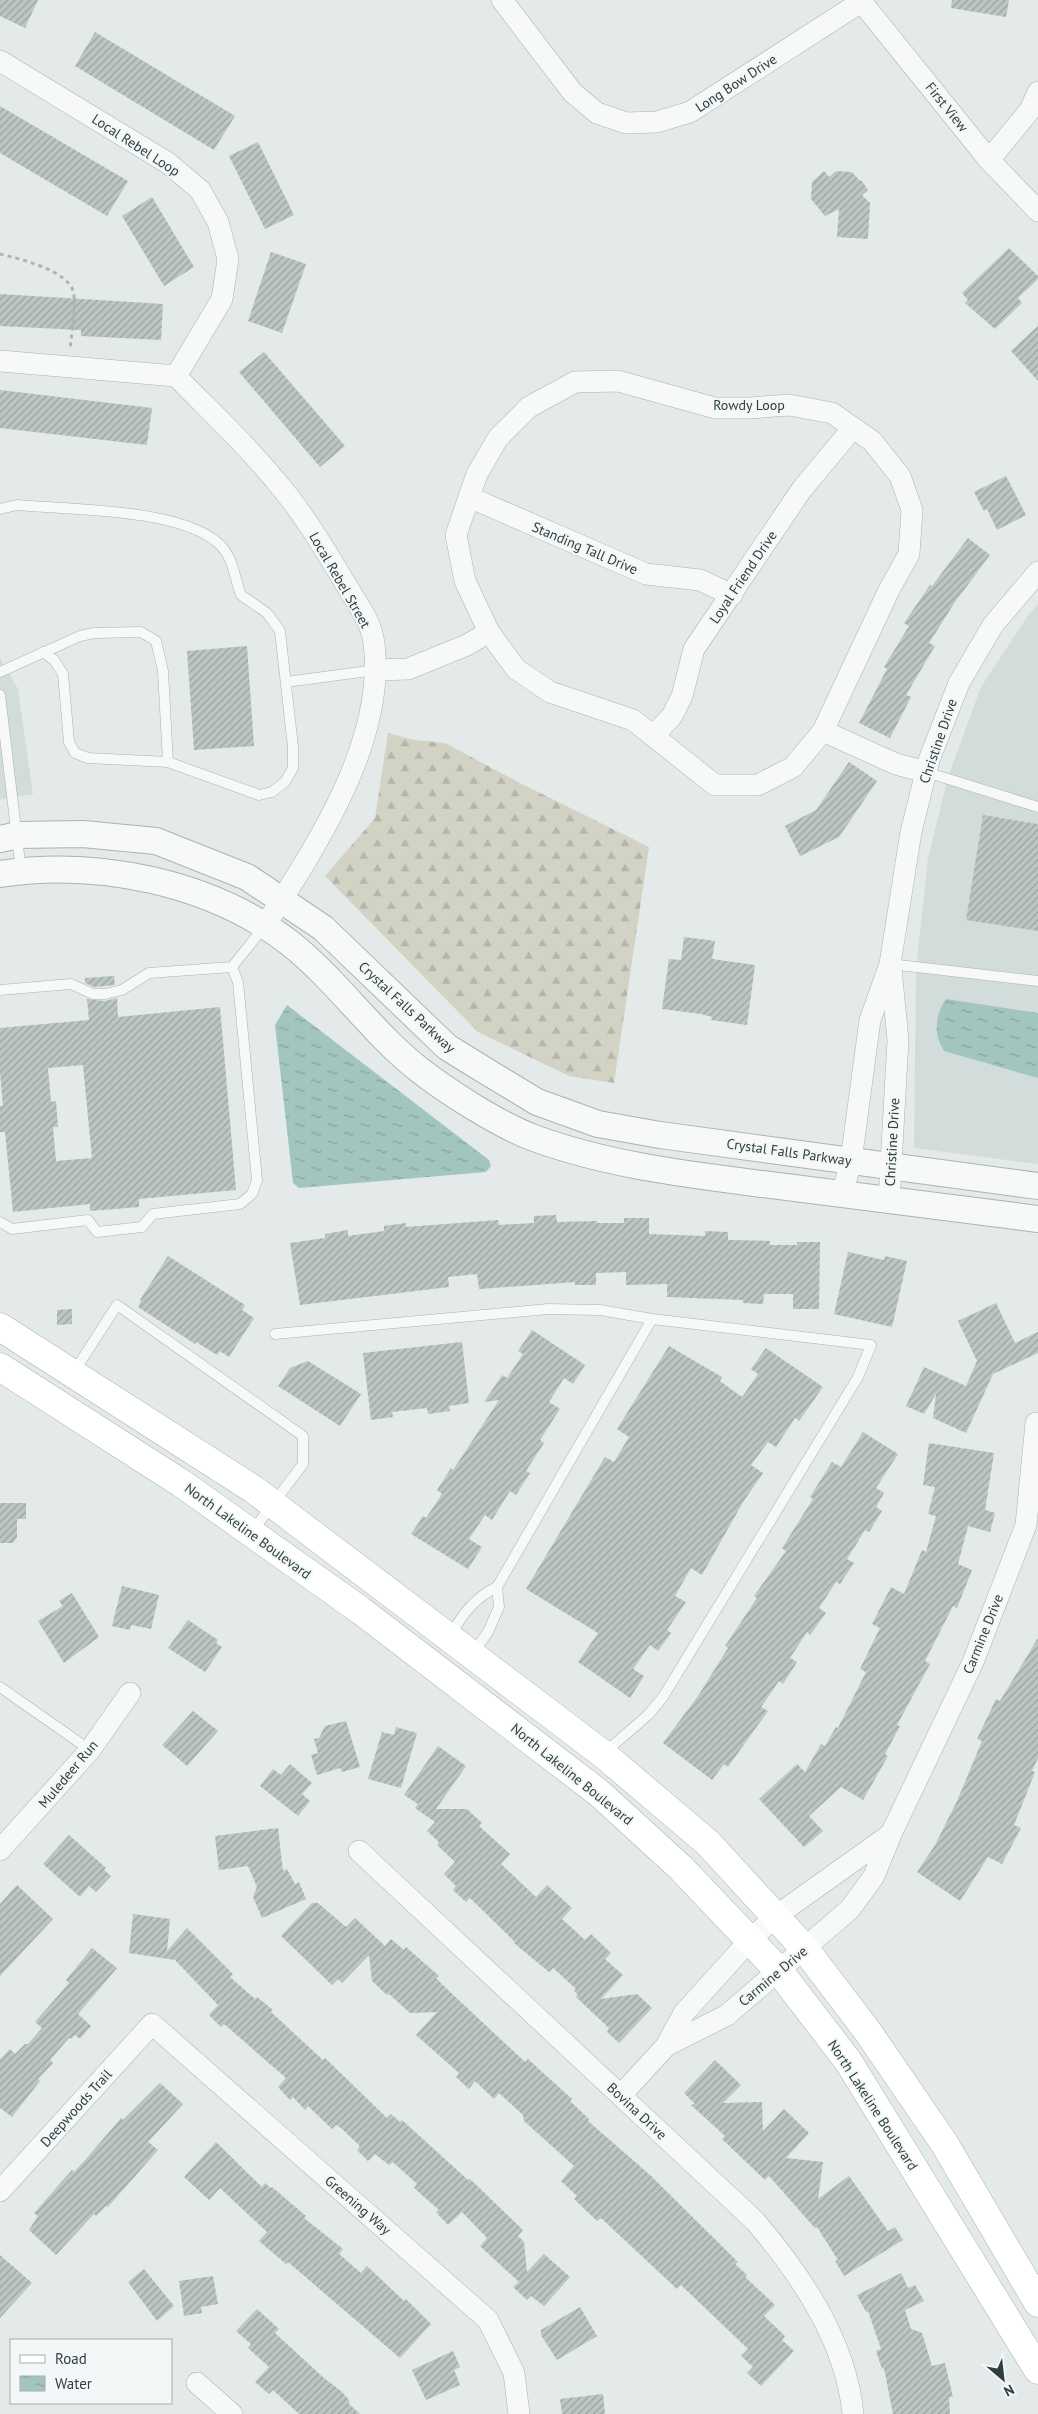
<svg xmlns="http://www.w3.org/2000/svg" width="1038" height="2414" viewBox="0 0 1038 2414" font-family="'PT Sans',sans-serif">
<defs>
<pattern id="forest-firs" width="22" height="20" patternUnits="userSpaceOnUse" patternTransform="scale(1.25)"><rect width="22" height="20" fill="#d2d3c5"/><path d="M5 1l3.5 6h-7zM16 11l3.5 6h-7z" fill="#b5b6aa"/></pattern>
<pattern id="water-ripples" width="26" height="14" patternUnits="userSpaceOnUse" patternTransform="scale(1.25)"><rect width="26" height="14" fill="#a2c6bf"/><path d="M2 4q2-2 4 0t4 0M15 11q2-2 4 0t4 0" fill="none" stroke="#84a29d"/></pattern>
<pattern id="building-hatch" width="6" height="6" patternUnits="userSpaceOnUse" patternTransform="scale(1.25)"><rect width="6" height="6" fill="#bbc6c5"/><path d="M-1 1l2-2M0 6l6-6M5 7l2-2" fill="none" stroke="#98a2a1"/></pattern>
</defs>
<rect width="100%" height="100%" fill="#e3eae9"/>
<g fill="#d2dcdb">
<path d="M1038,604V1164L914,1148L916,970L928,858L948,777L981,687L1027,617Z"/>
<path d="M0,658L18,689L33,794L0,799Z"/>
</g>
<path fill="url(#forest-firs)" d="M388,733L414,740L445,743L520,783L649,847L614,1083L569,1076L478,1032L325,876L375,818Z"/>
<g fill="url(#water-ripples)">
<path d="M946,999L1038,1013V1078L944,1051C933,1034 935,1015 946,999Z"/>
<path d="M287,1005L489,1160L491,1166L486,1172L299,1188L293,1183L275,1025Z"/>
</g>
<g fill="url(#building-hatch)" fill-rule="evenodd">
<path d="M0,0H38L25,28L0,16Z"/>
<path d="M952,0H1009L1006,17L951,8Z"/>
<path d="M95,32L235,116L214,150L75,66Z"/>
<path d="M0,106L128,181L107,216L0,153Z"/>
<path d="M258,142L294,215L265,229L229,156Z"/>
<path d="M824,171L829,177L836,171L852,172L859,180L862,181L868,190L862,195L870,203L868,239L837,237L839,209L825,216L811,199L812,182Z"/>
<path d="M152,197L194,267L164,286L122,216Z"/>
<path d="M1009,248L1038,276V279L1018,298L1022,303L995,329L965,303L968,300L962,293Z"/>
<path d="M271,252L306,264L282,333L248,321Z"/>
<path d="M0,294L163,304L161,340L81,336V330L0,326Z"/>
<path d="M1038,326V381L1011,351Z"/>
<path d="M264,352L345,446L320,467L239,372Z"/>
<path d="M0,390L152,408L147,445L0,428Z"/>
<path d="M1006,476L1026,515L997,530L987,509L984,511L974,492Z"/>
<path d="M968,538L990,555L955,602L929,643L935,646L906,695L911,697L890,738L859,723L887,669L884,667L909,626L904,623L930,585L932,586Z"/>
<path d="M247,646L254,746L194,750L187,651Z"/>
<path d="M849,762L877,781L839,837L800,856L785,826L816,810Z"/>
<path d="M983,815L1038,824V931L966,920Z"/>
<path d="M684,937L715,941L712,959L755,965L747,1025L711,1020L712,1017L701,1014L662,1009L669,959L681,960Z"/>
<path d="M114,976L115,985L94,987L85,983V978Z"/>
<path d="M117,998L118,1017L220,1007L236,1190L139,1199V1207L90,1211V1204L13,1212L5,1132H0V1106H3L0,1072V1028L89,1020L87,999L105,1001ZM83,1065L92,1158L56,1161L53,1127H58L56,1101L51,1102L48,1068Z"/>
<path d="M556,1215L557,1222L597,1221V1223H624V1218H649V1234L705,1236V1231L728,1232V1240L770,1241V1245H797V1242H820L819,1309H793V1294H764L763,1304L743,1303V1300L667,1297V1284L626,1285V1272L596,1273V1285H575V1282L479,1289L477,1274L448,1277L449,1287L300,1305L290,1243L325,1238V1234L348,1230V1236L384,1231V1226L406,1223V1227L498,1220L499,1225L534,1223V1216Z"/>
<path d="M848,1252L884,1260L885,1256L907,1261L892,1327L834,1314Z"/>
<path d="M168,1256L245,1305L242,1310L254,1318L229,1357L220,1351L217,1355L196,1342L195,1344L138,1307L141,1301L140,1300Z"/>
<path d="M996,1303L1015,1343L1038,1332V1353L993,1374L966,1433L933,1418L936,1394L924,1414L906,1406L924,1367L966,1386L977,1361L958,1321Z"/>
<path d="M72,1309V1324L57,1325V1310Z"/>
<path d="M532,1330L585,1365L573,1384L564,1378L549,1402L560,1409L540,1440L544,1443L526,1471L530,1473L516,1495L510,1491L492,1520L485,1515L469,1539L482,1547L468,1569L411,1534L423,1516L426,1518L442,1494L437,1490L451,1468L453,1470L499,1400L484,1402L502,1375L507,1378L523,1354L518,1351Z"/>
<path d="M462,1342L469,1403L449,1406L450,1411L428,1414L427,1408L392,1412L393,1417L371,1420L363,1353Z"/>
<path d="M669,1346L722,1377L720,1381L742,1397L758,1374L751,1369L766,1348L823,1387L799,1421L795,1418L776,1447L768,1442L751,1465L763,1473L743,1502L702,1575L691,1568L675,1596L686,1602L667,1630L671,1633L658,1651L650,1645L633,1669L644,1676L630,1698L578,1662L598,1633L526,1589L605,1457L614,1462L629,1437L617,1429Z"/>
<path d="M308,1361L361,1394L340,1426L278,1386L290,1368Z"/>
<path d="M863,1432L898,1454L876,1488L884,1493L876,1507L882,1511L869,1532L865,1530L847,1559L854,1563L840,1584L836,1582L819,1608L826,1613L810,1635L807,1632L790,1658L797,1662L783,1684L779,1681L761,1707L768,1711L728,1767L724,1764L712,1780L663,1743L698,1696L728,1648L725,1646L757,1598L754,1596L786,1551L782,1548L813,1499L810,1497L832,1462L841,1467Z"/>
<path d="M929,1443L994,1453L985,1510L995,1513L990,1532L968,1526L958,1564L972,1570L957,1608L953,1606L925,1661L930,1664L897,1725L900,1726L885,1754L888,1756L863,1800L841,1787L809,1816L823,1831L804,1847L759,1799L797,1764L805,1772L821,1744L825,1746L836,1727L838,1728L866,1672L860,1669L880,1628L872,1624L891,1587L904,1594L922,1550L926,1552L936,1516L928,1514L935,1487L923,1485Z"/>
<path d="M0,1503H26V1519H17V1537L13,1543H0Z"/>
<path d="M122,1586L159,1595L151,1629L131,1625L130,1630L112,1626Z"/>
<path d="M72,1593L99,1637L64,1663L38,1621L63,1606L59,1601Z"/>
<path d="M188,1620L218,1640L216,1643L222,1647L205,1672L168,1648Z"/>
<path d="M1038,1638V1758L1032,1771L1035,1772L1014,1825L1021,1828L1002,1864L988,1857L960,1901L917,1872L935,1845L957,1801L982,1741L977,1739L996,1699L1000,1701Z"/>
<path d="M193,1711L218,1731L187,1766L162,1745Z"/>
<path d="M346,1721L360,1767L342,1772L340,1768L317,1775L311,1755L318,1753L314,1739L319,1738L325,1726Z"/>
<path d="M396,1727L417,1733L401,1788L368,1779L382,1732L394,1735Z"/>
<path d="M438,1746L466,1766L436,1809H467L482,1823L479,1826L510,1854L501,1864L536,1897L547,1885L572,1908L562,1919L585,1940L591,1934L611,1953L605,1959L623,1975L601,1999L637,1994L652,2008L619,2043L607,2032L609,2028L576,1997L578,1995L574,1991L576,1989L553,1968L549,1972L514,1943L515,1942L470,1898L466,1902L453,1890L456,1886L444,1874L455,1862L437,1845L439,1842L427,1831L435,1822L415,1808L418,1804L404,1795Z"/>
<path d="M290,1764L312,1783L302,1794L310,1801L298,1816L260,1786L273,1769L281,1775Z"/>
<path d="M278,1828L283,1871L287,1869L295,1884L299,1882L306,1899L262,1918L253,1897L257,1887L248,1866L219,1870L215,1836Z"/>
<path d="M69,1835L106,1868L104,1870L111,1876L96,1892L89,1886L80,1897L43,1864Z"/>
<path d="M17,1885L53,1919L0,1976V1904Z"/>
<path d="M312,1903H318L346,1927L355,1918L385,1946L391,1939L404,1950L406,1947L439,1976L436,1978L448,1990L525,2062L528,2059L572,2099L570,2101L589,2119L588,2121L650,2175L738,2262L735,2264L747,2275L745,2277L775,2305L764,2316L785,2336L782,2340L794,2351L761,2386L747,2373L753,2367L741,2356L748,2349L681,2285L677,2289L601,2218L597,2221L574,2199L577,2196L561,2181L574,2166L524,2121L523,2115L499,2093L494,2099L475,2081L469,2089L456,2077L459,2073L416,2035L437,2012L410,2013L389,1994L387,1995L372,1981L369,1955L342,1983L338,1979L332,1985L281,1936Z"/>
<path d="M133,1914L170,1919L167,1951L187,1928L233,1974L230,1977L255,1999L257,1997L273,2010L271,2012L323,2060L325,2058L387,2118L391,2114L400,2122L402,2120L468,2180L470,2179L523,2230L518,2236L524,2242L527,2272L544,2254L570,2277L544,2306L531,2296L527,2300L513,2287L519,2282L480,2246L487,2238L462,2212L448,2225L436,2212L439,2210L414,2188L417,2184L393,2162L389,2165L375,2154L368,2161L357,2150L360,2146L341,2128L336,2125L332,2129L308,2106L305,2110L293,2097L290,2100L278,2087L286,2078L224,2024L221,2027L209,2015L218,2005L175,1960L129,1953Z"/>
<path d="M92,1948L117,1968L78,2014L91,2026L80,2039L75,2035L71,2039L69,2038L50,2060L53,2063L38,2079L40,2081L12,2117L0,2108V2059L10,2049L15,2054L25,2044H28L42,2028L35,2022L69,1983L66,1980Z"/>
<path d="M715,2060L741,2085L723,2103L762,2102L763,2131L784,2109L809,2133L786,2158L823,2162L818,2199L849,2176L888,2231L895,2227L903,2240L844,2276L835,2261L838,2260L817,2227L815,2228L769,2176L765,2180L722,2139L725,2136L691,2105L695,2104L684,2093Z"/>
<path d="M160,2083L183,2104L148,2142L158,2150L108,2207L106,2206L96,2216L94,2214L56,2255L29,2230L38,2216L34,2213L72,2170L74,2172L86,2159L121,2118L123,2120Z"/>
<path d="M216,2142L262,2187L265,2183L271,2188L272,2187L306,2216L304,2218L343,2249L339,2254L361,2273L367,2266L404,2301L406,2299L431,2324L400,2358L288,2262L286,2264L259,2241L267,2232L220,2188L209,2200L184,2177Z"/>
<path d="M0,2255L32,2283L0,2318Z"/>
<path d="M144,2269L174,2306L157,2321L128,2282Z"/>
<path d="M901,2273L908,2288L915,2285L924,2301L905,2310L911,2329L922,2333L932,2366L945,2363L953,2397H949L950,2414H893L884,2368L882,2369L876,2351L881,2349L868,2311L866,2312L857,2295Z"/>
<path d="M213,2276L218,2304L201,2307L202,2313L184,2316L179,2281Z"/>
<path d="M580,2307L597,2336L557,2360L541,2335V2330Z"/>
<path d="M257,2309L279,2329L275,2333L325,2379L341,2391L350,2401L348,2403L360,2414H299L273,2390L269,2394L255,2382L269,2367L248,2348L251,2344L236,2331Z"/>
<path d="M453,2351L460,2367L454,2370L460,2385L426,2400L412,2370Z"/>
<path d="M603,2394L605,2414H562L560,2399Z"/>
</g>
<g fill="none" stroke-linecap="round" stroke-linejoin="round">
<defs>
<g id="service">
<path d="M0,509L17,505C70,510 178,508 218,543C234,557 234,577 241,595L267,613L280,631L293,747V768L285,782L272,792L259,795L168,762L88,758L75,753L69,742L63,674L54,660L43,652"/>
<path d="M0,672L80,636L94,633L141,632L156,641L163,671L168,762"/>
<path d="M286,682L376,670"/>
<path d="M0,695L21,871"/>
<path d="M926,772L1038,807"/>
<path d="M890,964L1038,981"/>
<path d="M0,990L71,984L93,994H105L122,990L149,973L232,967L264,927"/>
<path d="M0,1222L12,1229L88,1220L97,1232L142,1227L153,1214L240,1204L252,1194L257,1180L238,982L232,967"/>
<path d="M275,1334L548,1309L600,1310L652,1319L871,1345L858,1377L663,1697L648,1715L603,1754"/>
<path d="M74,1372L117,1305L303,1436V1464L251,1533"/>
<path d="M497,1587L652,1319"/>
<path d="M450,1636C462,1615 474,1598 497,1587L499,1607L488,1632L473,1653"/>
<path d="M0,1687L90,1750"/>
</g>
<g id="minor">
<path d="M502,0L573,93L597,113L626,123L657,122L690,112L861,2"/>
<path d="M860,0L989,160L1038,211"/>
<path d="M0,61L168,163L200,190L218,222L228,259L222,299L176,376"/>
<path d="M989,160L1030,110L1038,92"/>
<path d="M0,361L176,376"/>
<path d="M176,376C209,410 245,443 275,480C302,511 324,548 345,583C356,602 372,622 374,644C386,742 315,848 264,927"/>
<path d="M618,381L715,408H750L789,405L832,413L872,441L900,476L912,510L909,554L889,590L823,731L793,767L758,785H715L633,720L550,692L516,669L489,632L465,581L456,535L477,474L498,438L529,407L575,382Z"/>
<path d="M469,497L646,574L700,580L732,595"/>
<path d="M376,670L408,669L467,645L489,632"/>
<path d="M823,731L896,764L926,772"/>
<path d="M653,736L672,716L682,696L694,649L802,489L853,428"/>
<path d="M842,1195L851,1161L870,1020L890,964L911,832L929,760L959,683L993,625L1038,572"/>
<path d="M889,1200L898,1040L891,969"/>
<path d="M0,1850L90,1750L130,1693"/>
<path d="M359,1851L755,2221C801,2275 846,2341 853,2414"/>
<path d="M666,2046L727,2015L850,1909L874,1876L891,1834L973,1662L1026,1525L1036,1423H1038"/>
<path d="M621,2095L666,2046L684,2013L749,1941L776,1916L891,1834"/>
<path d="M0,2191L152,2024L488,2320L514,2373L519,2414"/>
<path d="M197,2383L232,2414"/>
</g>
<g id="tertiary">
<path d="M0,839L18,835L83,834L156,841L247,877L323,928L447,1047L476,1065L537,1102L598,1124L660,1135L1038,1186"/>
<path d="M0,874C97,859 212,882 291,944C336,980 372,1032 417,1068C446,1091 499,1125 534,1138C608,1165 684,1174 762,1184C854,1196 946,1208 1038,1219"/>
</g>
<g id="secondary">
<path d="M0,1327L253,1489L603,1754L708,1843L805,1949L868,2032L944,2143L1038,2303"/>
<path d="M0,1367L181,1483L360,1610L599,1793L681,1868L779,1971L848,2061L1038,2370"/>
</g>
</defs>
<use href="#service" stroke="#a9b4b3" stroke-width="11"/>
<use href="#minor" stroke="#a9b4b3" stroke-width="22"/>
<use href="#tertiary" stroke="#a9b4b3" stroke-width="28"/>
<use href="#secondary" stroke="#a9b4b3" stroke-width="29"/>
<path stroke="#aeb6b5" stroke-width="3" stroke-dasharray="4 4" stroke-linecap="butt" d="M0,254C20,259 72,271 74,295C75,313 72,332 70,349"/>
<use href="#service" stroke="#f6f9f8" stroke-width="10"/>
<use href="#minor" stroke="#f6f9f8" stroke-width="21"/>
<use href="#tertiary" stroke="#f6f9f8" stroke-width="26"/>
<use href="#secondary" stroke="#fff" stroke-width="28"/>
</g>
<g text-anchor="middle" stroke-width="4" stroke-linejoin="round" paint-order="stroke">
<g font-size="14" fill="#2d403f" stroke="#f3f7f7">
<text transform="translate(736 83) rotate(-33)" y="5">Long Bow Drive</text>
<text transform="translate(947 107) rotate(51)" y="5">First View</text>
<text transform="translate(136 145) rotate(33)" y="5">Local Rebel Loop</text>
<text x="749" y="410">Rowdy Loop</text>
<text transform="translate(585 548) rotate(23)" y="5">Standing Tall Drive</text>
<text transform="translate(743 577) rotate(-56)" y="5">Loyal Friend Drive</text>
<text transform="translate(340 580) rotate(60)" y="5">Local Rebel Street</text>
<text transform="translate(938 741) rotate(-71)" y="5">Christine Drive</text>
<text transform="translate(407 1007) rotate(43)" y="5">Crystal Falls Parkway</text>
<text transform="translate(892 1142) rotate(-87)" y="5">Christine Drive</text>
<text transform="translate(789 1152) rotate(8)" y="5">Crystal Falls Parkway</text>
<text transform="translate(248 1531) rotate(36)" y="5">North Lakeline Boulevard</text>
<text transform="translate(983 1634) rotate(-68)" y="5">Carmine Drive</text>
<text transform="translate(68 1774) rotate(-50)" y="5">Muledeer Run</text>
<text transform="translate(572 1774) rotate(39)" y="5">North Lakeline Boulevard</text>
<text transform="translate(773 1976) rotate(-40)" y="5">Carmine Drive</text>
<text transform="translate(873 2105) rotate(57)" y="5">North Lakeline Boulevard</text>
<text transform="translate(76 2108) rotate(-48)" y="5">Deepwoods Trail</text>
<text transform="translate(637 2111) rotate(43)" y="5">Bovina Drive</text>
<text transform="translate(358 2205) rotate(41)" y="5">Greening Way</text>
</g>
</g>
<rect x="10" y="2339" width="162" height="65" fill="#f3f7f7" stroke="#a4aead"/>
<rect x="20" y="2355" width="25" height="8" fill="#ffffff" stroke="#a4aead"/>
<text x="55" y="2364" font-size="15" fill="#2d403f">Road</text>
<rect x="20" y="2376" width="25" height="15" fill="url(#water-ripples)" stroke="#a4aead"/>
<text x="55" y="2389" font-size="15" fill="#2d403f">Water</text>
<g transform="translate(1003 2379) rotate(152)" stroke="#f3f7f7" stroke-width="4" paint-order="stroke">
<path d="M0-4L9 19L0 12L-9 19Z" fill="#2d403f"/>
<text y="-8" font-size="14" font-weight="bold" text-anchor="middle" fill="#2d403f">N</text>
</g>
</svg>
